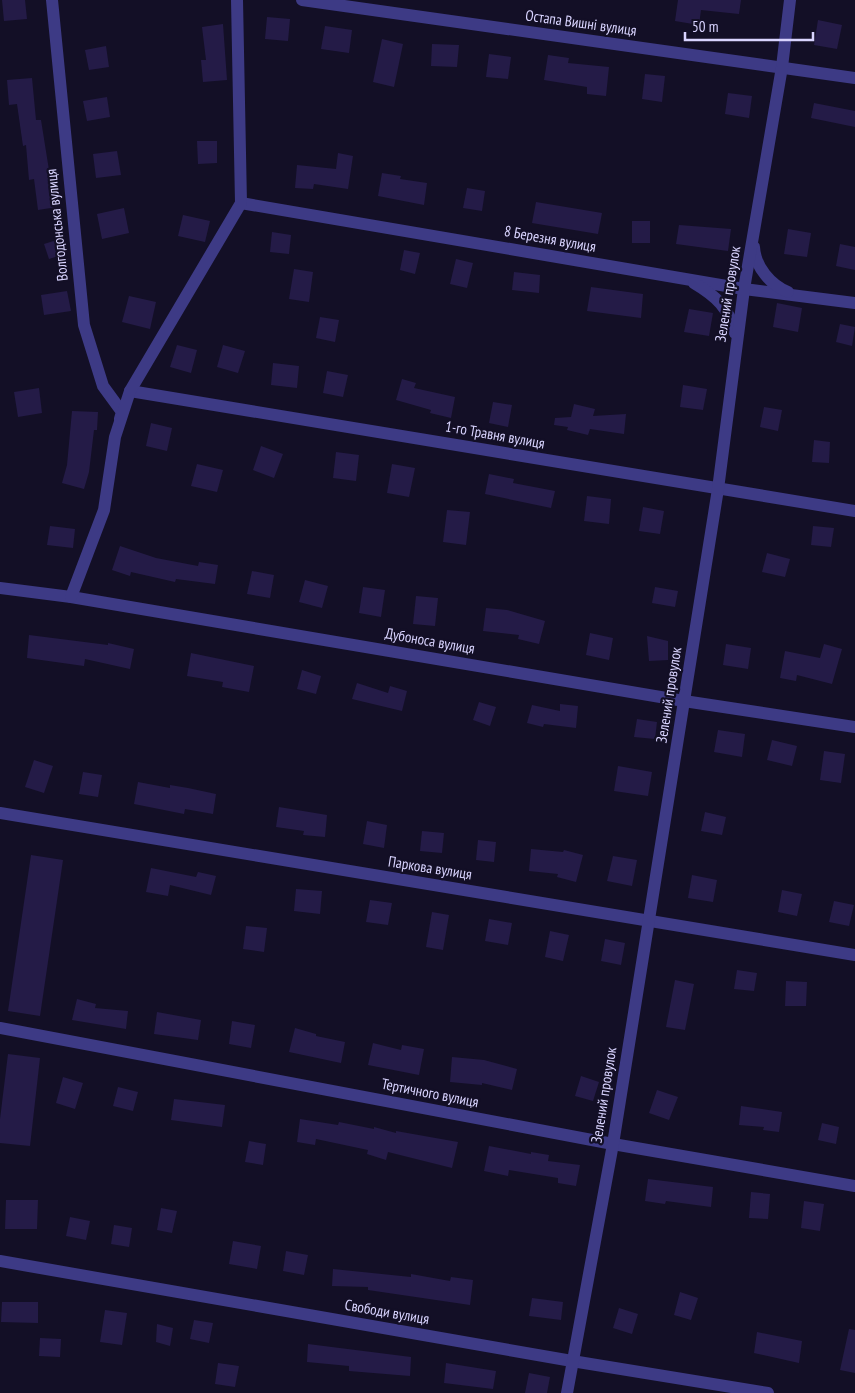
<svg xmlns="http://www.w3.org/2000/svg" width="855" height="1393" viewBox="0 0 855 1393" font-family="'PT Sans Narrow',sans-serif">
<rect width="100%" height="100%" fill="#130f26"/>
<g fill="#241b47">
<path d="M2,0H25L27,19L4,21Z"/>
<path d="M678,0H741L739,14L701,10L699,25L675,21Z"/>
<path d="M267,17L290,19L288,41L265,39Z"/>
<path d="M818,20L842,25L837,49L814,45Z"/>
<path d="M223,24L227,80L203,82L201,60H206L202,27Z"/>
<path d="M325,26L352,30L349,53L321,49Z"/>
<path d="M382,39L403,44L394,87L373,82Z"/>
<path d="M432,44L459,45L457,67L431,66Z"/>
<path d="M106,46L109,67L89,70L85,50Z"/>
<path d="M489,54L511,57L508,79L486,77Z"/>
<path d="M548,55L569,58L568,63L609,67L606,96L587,94V87L544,80Z"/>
<path d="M645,74L665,76L662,102L642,99Z"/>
<path d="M32,78L36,120H41L52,189H55L57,207L38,210L34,179L29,180L26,145L23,146L17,104L9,105L7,80Z"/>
<path d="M728,93L752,96L749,118L725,114Z"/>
<path d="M107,97L110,117L87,121L83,101Z"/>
<path d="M814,103L855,111V127L811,118Z"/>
<path d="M197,141H217V163L198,164Z"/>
<path d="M117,151L121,175L96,178L93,154Z"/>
<path d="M338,153L353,156L348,189L314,184L313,189L295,188L297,165L336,169Z"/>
<path d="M382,173L401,176L400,179L427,183L424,205L378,196Z"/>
<path d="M467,188L485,191L482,211L463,208Z"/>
<path d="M536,202L602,213L598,234L532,223Z"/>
<path d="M124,208L129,233L102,239L97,214Z"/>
<path d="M183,215L210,221L205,242L178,236Z"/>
<rect x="632" y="221" width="18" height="22"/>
<path d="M679,225L731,229L728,251L676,244Z"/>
<path d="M788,229L811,233L807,257L784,254Z"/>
<path d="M272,232L291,235L289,254L270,252Z"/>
<path d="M60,239L65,254L49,259L44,244Z"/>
<path d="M840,244L855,247V270L836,266Z"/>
<path d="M404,250L420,253L415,274L400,270Z"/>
<path d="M456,259L473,263L467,288L450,284Z"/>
<path d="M294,269L313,272L309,302L289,299Z"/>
<path d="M514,272L540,275L539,293L512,290Z"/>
<path d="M591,287L643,294L641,318L587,311Z"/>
<path d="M67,291L71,311L44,315L41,295Z"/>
<path d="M129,296L156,302L150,329L122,322Z"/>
<path d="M777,303L802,308L798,332L773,327Z"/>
<path d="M689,309L713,313L709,336L684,332Z"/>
<path d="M320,317L339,320L335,342L316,338Z"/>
<path d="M840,324L855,327L852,346L836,342Z"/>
<path d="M177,345L197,350L191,373L170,367Z"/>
<path d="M223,345L245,351L238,373L217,367Z"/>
<path d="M273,363L299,366L297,388L271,385Z"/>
<path d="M327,371L348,375L343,397L323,393Z"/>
<path d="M402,379L416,383L414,388L455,397L451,418L430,413L431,410L396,400Z"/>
<path d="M683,385L707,389L703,410L680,407Z"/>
<path d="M39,388L42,413L18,417L14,392Z"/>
<path d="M493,402L512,405L508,427L489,423Z"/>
<path d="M574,404L595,409L593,416L626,414L624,434L590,429L588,435L567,430L568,427L554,425L555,418L571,417Z"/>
<path d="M764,407L782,410L778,431L760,427Z"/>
<path d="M72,411L98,412L97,430H94L89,472L84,489L62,483L67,465Z"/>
<path d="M151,423L172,428L167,451L146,446Z"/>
<path d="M814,440L830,442L829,463L812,462Z"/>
<path d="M261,446L283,454L274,478L253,470Z"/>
<path d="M336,452L359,455L356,481L333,478Z"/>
<path d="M197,464L223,470L217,492L191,486Z"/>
<path d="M392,464L415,468L409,497L387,493Z"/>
<path d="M489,474L514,479L513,483L555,491L551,508L485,494Z"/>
<path d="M587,496L611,499L609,524L584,521Z"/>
<path d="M643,507L664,511L660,534L639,531Z"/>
<path d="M447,510L470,512L466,545L443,542Z"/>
<path d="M50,526L75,529L73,548L47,545Z"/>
<path d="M813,526L834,528L831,547L811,545Z"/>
<path d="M120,546L156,558L198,566L199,562L218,565L215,584L176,579L175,582L131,572L130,576L112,570Z"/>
<path d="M767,553L790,559L785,577L762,572Z"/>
<path d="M252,571L274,575L270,598L247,594Z"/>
<path d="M305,580L328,586L322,608L299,602Z"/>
<path d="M363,587L385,590L381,617L359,613Z"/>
<path d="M655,587L678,591L675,607L652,603Z"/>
<path d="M416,596L438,598L435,626L413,624Z"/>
<path d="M486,608L507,610L545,621L539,644L518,639L519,635L483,631Z"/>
<path d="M590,633L613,638L609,660L586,655Z"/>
<path d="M29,635L108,645V643L134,649L130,669L85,659L84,666L27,658Z"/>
<path d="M647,636L668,641V660L649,661Z"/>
<path d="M726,644L751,648L748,669L723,665Z"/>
<path d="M824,644L842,649L832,684L797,675L796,681L780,678L785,651L820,658Z"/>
<path d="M191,653L254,666L249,692L222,687L223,682L187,676Z"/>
<path d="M302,670L321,676L316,694L297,689Z"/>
<path d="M357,683L388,693L390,686L407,691L402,711L352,699Z"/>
<path d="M479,702L496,707L490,726L473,720Z"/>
<path d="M560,704L578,706L576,728L544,724L543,727L527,723L532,705L560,711Z"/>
<path d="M637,719L657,722L655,739L634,737Z"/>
<path d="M718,730L745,734L742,757L714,752Z"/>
<path d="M772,740L797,746L792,766L767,760Z"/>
<path d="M824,751L845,754L841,783L820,780Z"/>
<path d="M34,760L53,766L44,793L25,787Z"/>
<path d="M618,766L652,772L648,796L614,791Z"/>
<path d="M83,772L102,775L98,797L79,794Z"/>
<path d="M138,782L170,788V785L188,788L216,794L213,814L185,809L184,814L134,804Z"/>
<path d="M279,807L327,815L325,837L303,835L304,831L276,827Z"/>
<path d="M705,812L726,817L722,835L701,831Z"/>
<path d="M367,821L387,825L384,848L363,844Z"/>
<path d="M422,831L444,833L442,853L420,851Z"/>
<path d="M478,840L496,842L494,862L476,860Z"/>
<path d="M531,849L563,852L564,850L583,855L576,882L557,877L558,874L529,871Z"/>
<path d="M31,855L63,860L40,1016L8,1011Z"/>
<path d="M613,856L637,860L632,886L607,881Z"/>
<path d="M151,868L196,877L198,872L216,876L211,895L170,885L168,896L146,892Z"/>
<path d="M692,875L717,880L713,902L688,898Z"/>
<path d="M296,889L322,891L320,914L294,911Z"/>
<path d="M782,890L802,894L797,916L778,912Z"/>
<path d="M370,900L392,903L388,925L366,922Z"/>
<path d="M834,901L854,905L849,926L829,922Z"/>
<path d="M432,912L449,915L443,950L426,947Z"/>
<path d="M489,919L512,923L508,945L485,941Z"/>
<path d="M246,926L267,928L264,952L243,949Z"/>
<path d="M550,931L569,935L563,961L545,957Z"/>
<path d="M605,939L625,943L621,965L601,961Z"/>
<path d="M737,970L757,973L754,991L734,989Z"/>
<path d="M675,980L694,984L685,1030L666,1027Z"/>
<path d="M786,981L807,982L806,1006H785Z"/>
<path d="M77,999L96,1004L95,1008L128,1011L126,1029L72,1020Z"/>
<path d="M157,1012L201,1020L198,1040L154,1034Z"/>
<path d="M232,1021L255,1025L251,1048L229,1044Z"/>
<path d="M295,1028L316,1034V1036L345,1042L341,1063L289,1052Z"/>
<path d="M373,1043L401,1050L402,1045L424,1049L419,1075L368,1065Z"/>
<path d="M8,1054L40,1058L30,1146L0,1143V1119Z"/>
<path d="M452,1057L484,1060L517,1069L512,1090L482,1083V1085L450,1082Z"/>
<path d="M581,1076L599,1082L593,1101L575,1096Z"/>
<path d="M63,1077L83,1083L75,1109L56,1103Z"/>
<path d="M118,1087L138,1092L133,1111L113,1106Z"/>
<path d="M657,1090L678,1097L669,1120L649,1113Z"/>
<path d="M174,1099L225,1105L222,1127L171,1120Z"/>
<path d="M741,1106L782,1112L779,1132L763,1130L764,1127L739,1125Z"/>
<path d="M300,1119L338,1125L339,1122L374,1129V1127L396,1133V1131L458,1142L452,1168L388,1152L386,1160L367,1154L368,1150L316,1139L315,1145L297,1142Z"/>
<path d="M822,1123L839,1127L836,1144L818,1140Z"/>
<path d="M249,1141L266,1144L263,1165L245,1162Z"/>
<path d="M489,1146L531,1154V1152L549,1155L548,1161L580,1165L576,1186L558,1183V1178L509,1170L508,1176L484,1171Z"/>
<path d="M648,1179L713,1187L711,1207L666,1201L665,1204L645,1201Z"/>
<path d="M751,1192L770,1194L768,1219L749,1218Z"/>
<path d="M6,1200H38L37,1229H5Z"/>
<path d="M804,1201L824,1204L820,1231L801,1228Z"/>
<path d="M161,1208L177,1211L172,1233L157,1230Z"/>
<path d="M70,1217L90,1221L86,1240L66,1236Z"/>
<path d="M114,1225L132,1228L129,1247L111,1244Z"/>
<path d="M233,1241L261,1246L257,1269L229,1264Z"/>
<path d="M286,1251L308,1255L304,1275L283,1271Z"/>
<path d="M333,1269L411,1277V1274L450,1281L451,1277L473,1280L470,1305L368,1290V1287L332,1286Z"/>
<path d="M680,1292L698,1298L691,1320L674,1315Z"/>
<path d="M532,1298L563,1302L561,1320L529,1316Z"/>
<path d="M2,1302H38V1323L1,1322Z"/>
<path d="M619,1308L638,1314L632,1334L613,1328Z"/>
<path d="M105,1310L127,1313L122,1345L100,1342Z"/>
<path d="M194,1320L213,1323L209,1343L190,1339Z"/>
<path d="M157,1324L173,1328L170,1346L156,1342Z"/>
<path d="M849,1329L855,1330V1373L840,1370Z"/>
<path d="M757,1332L802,1341L799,1363L754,1353Z"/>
<path d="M40,1338L61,1339L60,1357L39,1356Z"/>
<path d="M308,1344L411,1357L410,1376L349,1371V1366L307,1362Z"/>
<path d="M218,1363L239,1366L235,1387L215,1384Z"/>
<path d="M446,1363L496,1371L493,1389L444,1383Z"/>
<path d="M529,1373L550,1377L547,1393H525Z"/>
</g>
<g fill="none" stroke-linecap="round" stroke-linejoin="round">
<g stroke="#3d3a85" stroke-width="12">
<path d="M52,0L84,325L103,386L122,412L120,419"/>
<path d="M302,0L855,78"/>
<path d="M241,203L744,289L855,303"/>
<path d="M754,247C755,267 771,285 788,292"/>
<path d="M694,283C716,296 729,308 735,333"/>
<path d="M130,391L855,511"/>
<path d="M0,588L71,597L684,701L855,727"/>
<path d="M71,597L104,510L115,437L130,391L241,203L237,0"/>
<path d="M0,813L855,955"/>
<path d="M0,1028L613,1144L855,1186"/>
<path d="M0,1261L572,1361L768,1393"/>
<path d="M567,1393L613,1144L718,489L744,289L782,67L790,0"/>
</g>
</g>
<g text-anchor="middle" stroke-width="4.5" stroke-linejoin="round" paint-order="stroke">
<g font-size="15" fill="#d9d4ff" stroke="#130f26">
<text transform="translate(581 23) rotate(8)" y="5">Остапа Вишні вулиця</text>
<text transform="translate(57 225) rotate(-96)" y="5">Волгодонська вулиця</text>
<text transform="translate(550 239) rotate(10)" y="5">8 Березня вулиця</text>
<text transform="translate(728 294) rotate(-81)" y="5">Зелений провулок</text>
<text transform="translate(495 435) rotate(10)" y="5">1-го Травня вулиця</text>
<text transform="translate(430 641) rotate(10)" y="5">Дубоноса вулиця</text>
<text transform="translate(669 695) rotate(-81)" y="5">Зелений провулок</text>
<text transform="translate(430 868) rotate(9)" y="5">Паркова вулиця</text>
<text transform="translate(430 1093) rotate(11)" y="5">Тертичного вулиця</text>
<text transform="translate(604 1095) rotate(-81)" y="5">Зелений провулок</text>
<text transform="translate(387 1312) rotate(10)" y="5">Свободи вулиця</text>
</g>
</g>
<path d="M685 32v8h128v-8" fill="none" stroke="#d9d4ff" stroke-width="2.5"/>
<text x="692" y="32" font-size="15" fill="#d9d4ff" stroke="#130f26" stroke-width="4" paint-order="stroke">50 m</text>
</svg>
